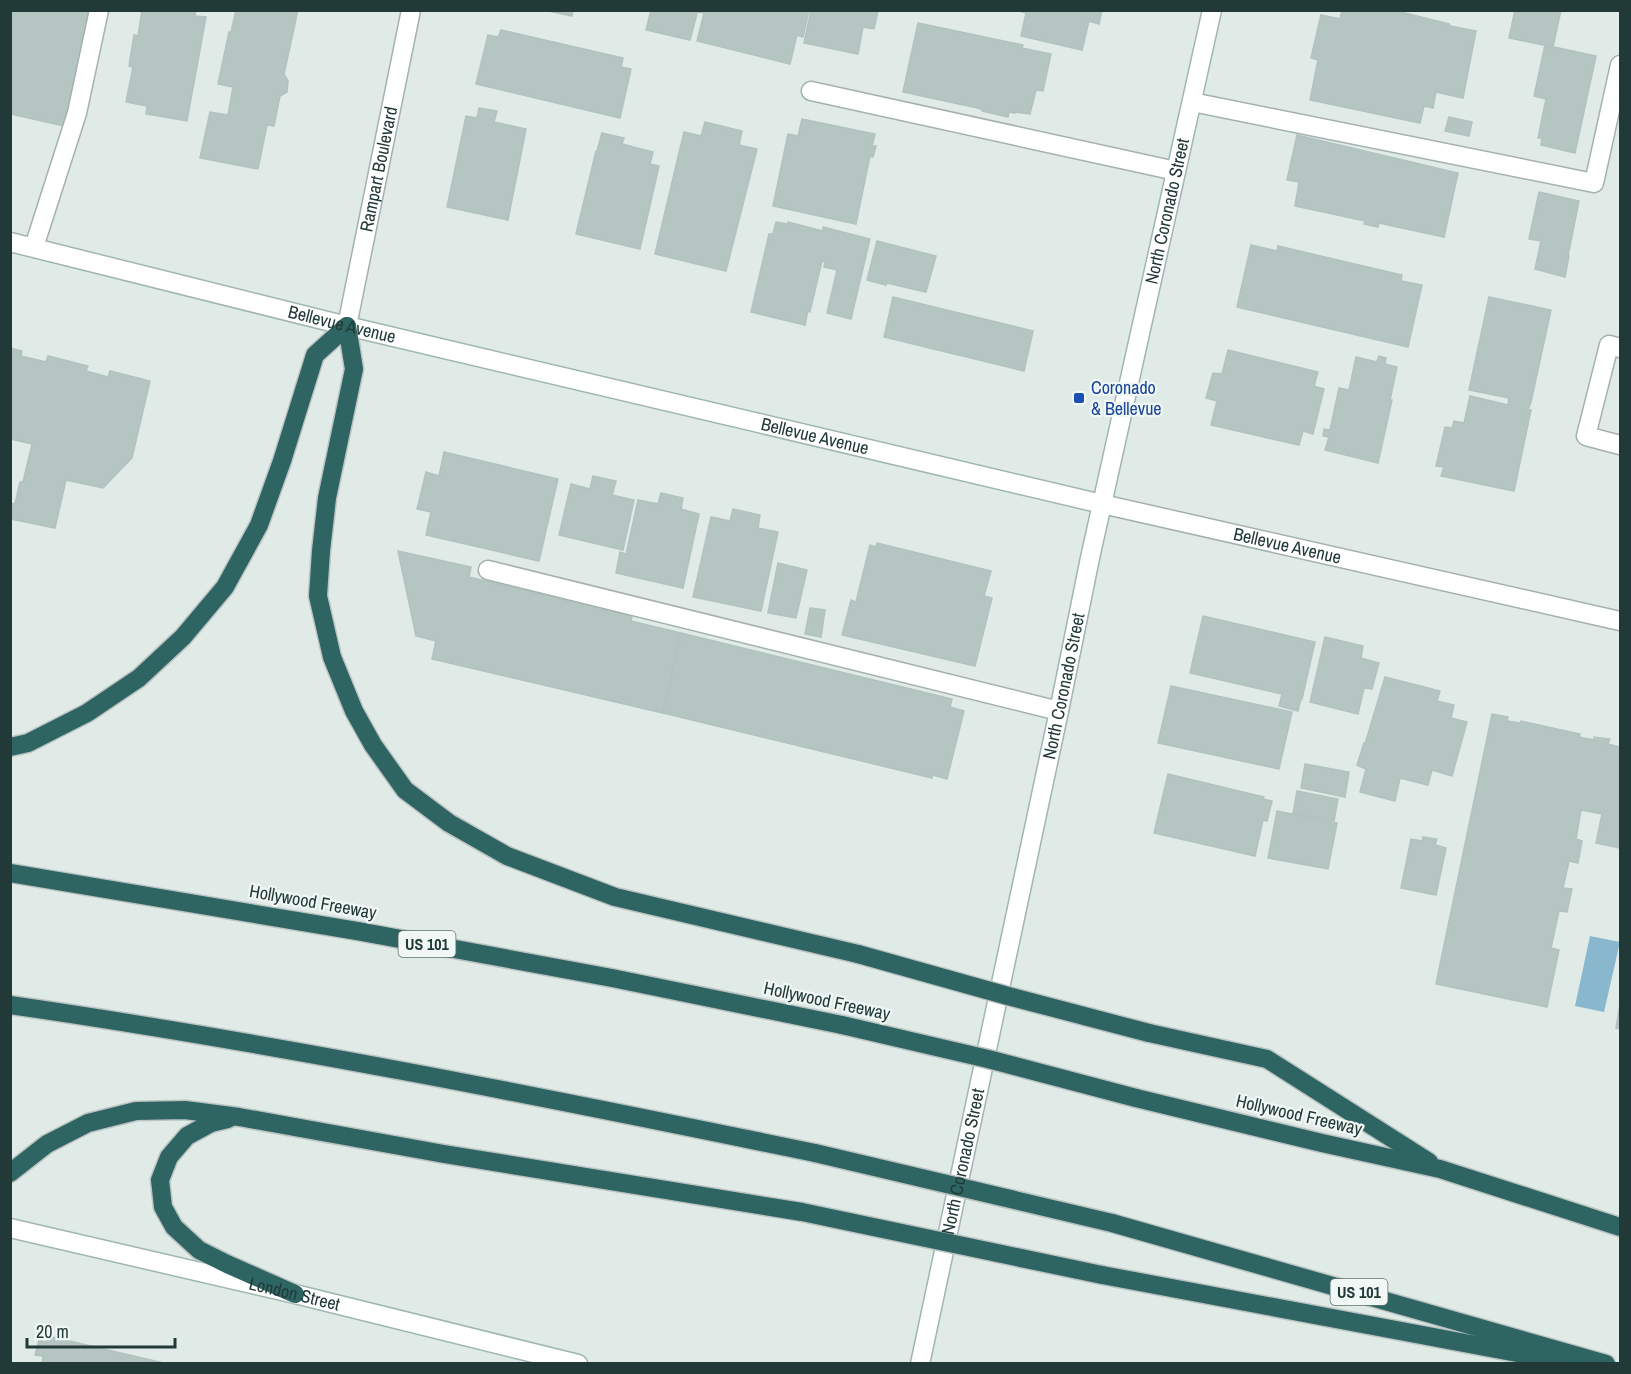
<svg xmlns="http://www.w3.org/2000/svg" width="1631" height="1374" viewBox="0 0 1631 1374" font-family="'Archivo Narrow',sans-serif">
<rect width="100%" height="100%" fill="#e0eae7"/>
<path fill="#89b8ce" d="M1590,936L1620,942L1604,1012L1575,1006Z"/>
<g fill="#b5c5c1" stroke="#b2c3bf" stroke-width="1.5">
<path d="M10,10H94L69,127L10,114Z"/>
<path d="M142,10H196L195,16L206,17L187,121L146,114L147,106L126,102L133,67L129,66L134,35L138,36Z"/>
<path d="M236,10H298L284,74L288,81L287,92L280,96L274,126L267,125L258,169L200,158L210,112L228,115L233,87L218,84L229,32H231Z"/>
<path d="M544,10H573L572,16Z"/>
<path d="M651,10H698L690,40L646,30Z"/>
<path d="M698,10H809L803,37L797,35L790,64L697,41L704,13L698,12Z"/>
<path d="M811,10H876L878,11L874,29L863,27L858,54L804,43Z"/>
<path d="M1017,10H1102L1099,24L1089,21L1082,50L1021,36L1026,13Z"/>
<path d="M1342,10H1393L1449,24L1450,26L1476,31L1463,98L1436,92L1433,108L1424,106L1420,123L1310,100L1318,60L1311,58L1321,15L1340,19Z"/>
<path d="M1515,10H1561L1553,47L1509,38Z"/>
<path d="M918,23L1023,45L1022,48L1051,54L1043,91L1036,90L1030,114L1015,112V113L1009,112L1008,117L982,111V109L903,92Z"/>
<path d="M501,30L623,58L621,67L631,69L620,118L476,84L488,35L498,37Z"/>
<path d="M1545,45L1596,56L1575,153L1541,145L1542,138H1538L1546,99L1534,96Z"/>
<path d="M479,108L497,111L494,122L526,129L508,220L447,207L466,116L477,118Z"/>
<path d="M1449,117L1472,122L1469,136L1445,131Z"/>
<path d="M802,119L875,134L872,146H876L873,157L870,156L856,224L773,206L788,134L798,136Z"/>
<path d="M705,122L742,131L739,145L757,149L726,271L655,254L684,132L701,136Z"/>
<path d="M602,133L624,138L622,144L653,152L650,164L659,166L640,249L576,234L596,151H597Z"/>
<path d="M1297,135L1458,173L1444,237L1379,223L1378,227L1364,224L1365,221L1295,206L1299,182L1287,180Z"/>
<path d="M1539,192L1579,201L1568,256H1569L1565,277L1535,269L1541,241L1529,239Z"/>
<path d="M776,222L788,224V222L823,231V227L870,239L851,319L827,313L837,270L824,267L825,262L822,261L810,312L808,310L805,325L751,312L769,234H773Z"/>
<path d="M877,241L936,256L926,292L887,283L886,285L867,280Z"/>
<path d="M1251,245L1277,251L1278,246L1402,275L1401,281L1422,285L1408,347L1237,307Z"/>
<path d="M893,297L1033,331L1024,371L884,337Z"/>
<path d="M1489,297L1551,310L1531,402L1528,410H1531L1514,491L1441,476L1444,467L1436,466L1445,427L1452,428L1454,421L1464,423L1470,396L1508,405L1509,398L1469,390Z"/>
<path d="M10,348L22,351L21,356L46,362L48,356L88,366L86,371L108,377L110,371L150,381L132,458L103,488L66,480L55,528L10,519V503L15,504L20,482H23L32,444L10,439Z"/>
<path d="M1228,350L1318,372L1314,386L1324,389L1313,434L1303,431L1299,445L1211,425L1217,401L1206,398L1213,373L1222,374Z"/>
<path d="M1379,356L1386,358L1385,364L1397,367L1390,400H1392L1378,463L1325,450L1329,437L1323,436L1324,429L1330,430L1339,388L1349,390L1356,357L1377,362Z"/>
<path d="M444,452L558,479L539,561L426,535L431,512L417,509L426,472L439,476Z"/>
<path d="M593,476L616,481L612,495L634,500L623,550L559,535L571,484L590,489Z"/>
<path d="M661,493L683,498L681,509L699,514L683,588L616,573L620,552L626,554L638,500L658,504Z"/>
<path d="M733,509L760,515L758,528L778,532L761,611L693,597L711,517L730,521Z"/>
<path d="M877,543L991,571L984,596L992,598L975,666L842,635L851,600L856,602L870,545L876,547Z"/>
<path d="M398,551L471,567L469,577L632,616L631,621L681,633L663,713L432,659L436,641L416,636Z"/>
<path d="M778,563L807,570L796,618L768,613Z"/>
<path d="M810,608L825,610L821,637L805,634Z"/>
<path d="M1203,616L1315,642L1302,699L1301,698L1298,711L1279,706L1282,694L1190,673Z"/>
<path d="M681,633L952,699L950,707L964,711L947,779L933,775L932,778L663,713Z"/>
<path d="M1325,637L1363,646L1361,658L1379,663L1372,689L1364,688L1358,714L1310,702Z"/>
<path d="M1385,677L1440,691L1437,701L1454,705L1451,718L1467,722L1452,776L1432,770L1428,785L1400,778L1395,801L1360,792L1366,769L1357,765L1364,743L1365,744Z"/>
<path d="M1171,686L1292,712L1279,769L1158,743Z"/>
<path d="M1492,714L1508,717L1507,721L1520,723L1521,721L1580,734L1579,737L1594,740V737L1610,739L1608,744L1620,747V848L1596,843L1602,814L1581,810L1576,839L1582,841L1578,863L1569,861L1563,888L1572,889L1567,912L1559,911L1551,948L1559,950L1547,1007L1436,984Z"/>
<path d="M1305,764L1349,772L1345,797L1301,788Z"/>
<path d="M1168,774L1264,797L1263,799L1272,801L1267,821L1263,820L1255,856L1154,833Z"/>
<path d="M1297,791L1338,799L1334,821L1293,814Z"/>
<path d="M1277,811L1337,823L1328,869L1268,858Z"/>
<path d="M1423,837L1437,839L1435,845L1446,848L1436,895L1401,888L1411,839L1422,841Z"/>
<path d="M1620,1004V1029L1616,1028Z"/>
<path d="M48,1336L168,1364H42L43,1356L35,1355L39,1340L46,1342Z"/>
</g>
<g fill="none" stroke-linecap="round" stroke-linejoin="round">
<defs>
<g id="lane">
<path d="M811,91L1176,171"/>
<path d="M1192,102L1594,183L1620,65"/>
<path d="M34,247L77,113L99,10"/>
<path d="M1620,348L1609,345L1586,436L1620,445"/>
<path d="M488,570L1059,711"/>
</g>
<g id="street">
<path id="s1" d="M347,326L411,10"/>
<path id="s2" d="M1102,504L1620,621"/>
</g>
<g id="secondary">
<path id="s3" d="M10,242L347,326L1102,504"/>
<path id="s4" d="M10,1228L295,1294L578,1364"/>
<path id="s5" d="M920,1364L1059,711L1090,558L1212,10"/>
</g>
<g id="highway">
<path d="M347,326L354,369L327,498L321,551L318,596L332,657L354,711L373,745L405,790L449,823L507,856L615,897L858,954"/>
<path d="M10,747L28,743L87,713L139,678L183,637L225,587L259,525L282,461L315,355L347,326"/>
<path d="M10,873L357,931L612,978L842,1025"/>
<path d="M10,1005C280,1044 548,1098 815,1153"/>
<path d="M1149,1033L1267,1059L1429,1162"/>
<path d="M1136,1098L1322,1143L1440,1169L1620,1227"/>
<path d="M228,1119L211,1123L187,1136L169,1157L160,1180L163,1207L174,1227L199,1250L227,1264L295,1294"/>
<path d="M10,1173L47,1144L88,1123L136,1111L185,1110L239,1117L444,1154L802,1212"/>
<path d="M1112,1223L1606,1364"/>
<path d="M1102,1275L1566,1362"/>
</g>
</defs>
<use href="#lane" stroke="#a3b2af" stroke-width="21"/>
<use href="#street" stroke="#a3b2af" stroke-width="21"/>
<use href="#secondary" stroke="#9fb6b1" stroke-width="21"/>
<use href="#highway" stroke="#bcc4c3" stroke-width="21"/>
<use href="#lane" stroke="#fff" stroke-width="18"/>
<use href="#street" stroke="#fff" stroke-width="18"/>
<use href="#secondary" stroke="#fff" stroke-width="18"/>
<use href="#highway" stroke="#2e6563" stroke-width="18"/>
<defs>
<g id="highway-bridge">
<path d="M858,954L1008,996L1149,1033"/>
<path d="M842,1025L988,1059L1136,1098"/>
<path d="M815,1153L1112,1223"/>
<path d="M802,1212L1102,1275"/>
</g>
</defs>
<use href="#highway-bridge" stroke="#bcc4c3" stroke-width="21" stroke-linecap="butt"/>
<use href="#highway-bridge" stroke="#2e6563" stroke-width="18"/>
</g>
<rect fill="#1a4fb4" stroke="#f0f7f5" stroke-width="2" x="1073" y="392" width="12" height="12" rx="3"/>
<g text-anchor="middle" stroke-width="4.5" stroke-linejoin="round" paint-order="stroke">
<g fill="#f0f7f5" stroke="#5f7370" stroke-width="1.5">
<rect x="398.5" y="931" width="57" height="26" rx="4.5"/>
<rect x="1330.5" y="1279" width="57" height="26" rx="4.5"/>
</g>
<g font-size="16" font-weight="bold" fill="#213a37">
<text x="427" y="950">US 101</text>
<text x="1359" y="1298">US 101</text>
</g>
<g font-size="18" fill="#213a37" stroke="#f0f7f5">
<text dy="6" stroke="none"><textPath href="#s1" startOffset="160">Rampart Boulevard</textPath></text>
<text dy="6" stroke="none"><textPath href="#s5" startOffset="1179">North Coronado Street</textPath></text>
<text dy="6" stroke="none"><textPath href="#s3" startOffset="342">Bellevue Avenue</textPath></text>
<text dy="6" stroke="none"><textPath href="#s3" startOffset="828">Bellevue Avenue</textPath></text>
<text dy="6" stroke="none"><textPath href="#s2" startOffset="190">Bellevue Avenue</textPath></text>
<text dy="6" stroke="none"><textPath href="#s5" startOffset="693">North Coronado Street</textPath></text>
<text transform="translate(313 902) rotate(10)" y="6">Hollywood Freeway</text>
<text transform="translate(827 1001) rotate(12)" y="6">Hollywood Freeway</text>
<text transform="translate(1299 1115) rotate(13)" y="6">Hollywood Freeway</text>
<text dy="6" stroke="none"><textPath href="#s5" startOffset="207">North Coronado Street</textPath></text>
<text dy="6" stroke="none"><textPath href="#s4" startOffset="292">London Street</textPath></text>
</g>
<g font-size="18" fill="#164399" stroke="#f0f7f5" text-anchor="start">
<text x="1091" y="394">Coronado<tspan x="1091" dy="21">&amp; Bellevue</tspan></text>
</g>
</g>
<rect width="1631" height="1374" fill="none" stroke="#213a37" stroke-width="24"/>
<path d="M27 1338v9h148v-9" fill="none" stroke="#213a37" stroke-width="3"/>
<text x="36" y="1338" font-size="18" fill="#213a37" stroke="#f0f7f5" stroke-width="4.5" paint-order="stroke">20 m</text>
</svg>
